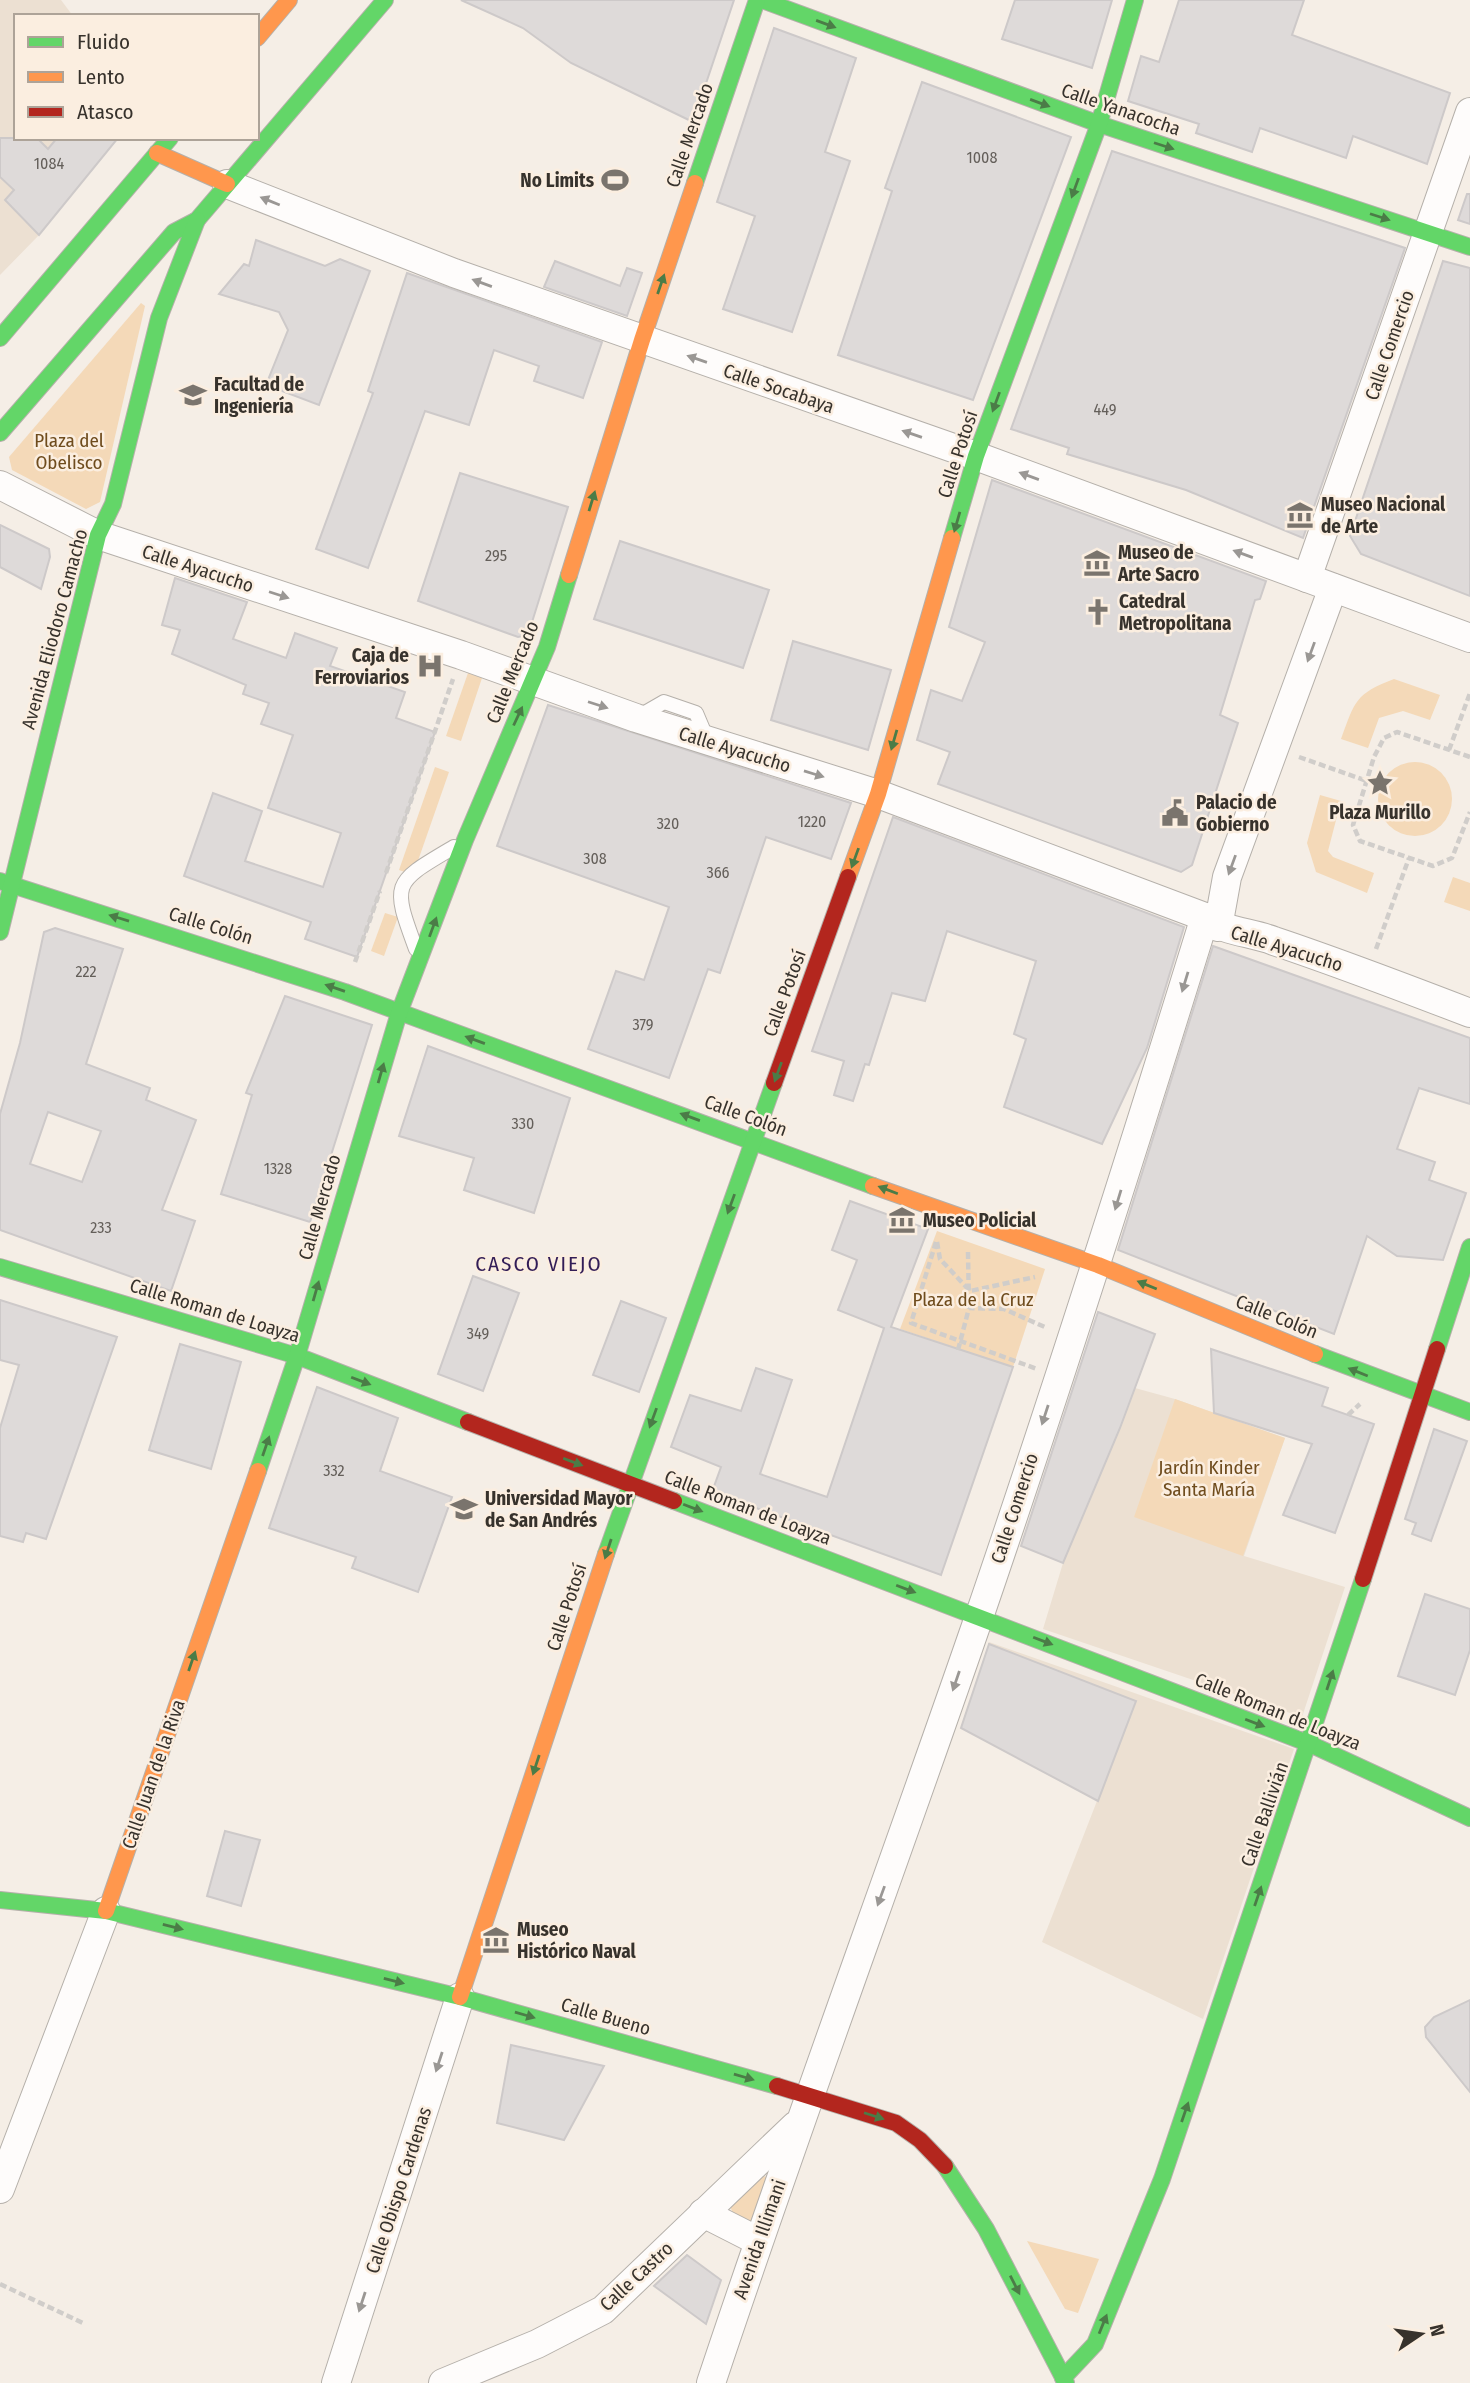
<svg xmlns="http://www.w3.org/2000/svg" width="1470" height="2383" viewBox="0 0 1470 2383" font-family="'Fira Sans Condensed',sans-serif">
<rect width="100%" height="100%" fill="#f5eee6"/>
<g fill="#ece0d2">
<path d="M0,0H61L73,16H16V138H118L39,235L0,275Z"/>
<path d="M1135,1388L1175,1399L1285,1438L1244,1556L1345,1587L1302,1717L1043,1629L1063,1563Z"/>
<path d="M989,1642L1294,1749L1203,2019L1042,1942L1097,1801L961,1728Z"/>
</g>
<g fill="#f4d9b8">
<path d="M141,303L145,306L100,502L86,509L12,470L9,457Z"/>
<path d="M468,673L482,678L461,741L446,736Z"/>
<path d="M1394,679L1440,695L1430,720L1403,711L1379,718L1368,748L1341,739C1355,701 1355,694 1394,679Z"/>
<circle cx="1415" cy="799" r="37"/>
<path d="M435,767L449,772L413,875L399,870Z"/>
<path d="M1320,795L1341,801L1328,851L1333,857L1374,873L1367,893L1316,872L1307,843Z"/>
<path d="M1453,877L1470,883V911L1444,902Z"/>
<path d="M385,913L398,917L384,956L371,951Z"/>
<path d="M937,1231L1045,1269L1013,1367L900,1329Z"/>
<path d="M1175,1399L1285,1438L1243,1556L1134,1517Z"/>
<path d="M763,2176L767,2177L755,2219L750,2222L734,2216L730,2206Z"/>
<path d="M1027,2241L1099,2259L1078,2313L1065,2309Z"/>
</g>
<g fill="#dedad9" stroke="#cdc9c9" stroke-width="2" fill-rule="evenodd">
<path d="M461,0H734L693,122L571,63L523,28Z"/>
<path d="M1015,0H1112L1092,68L1002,39Z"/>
<path d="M1179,0H1304L1292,35L1450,93L1427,164L1353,136L1346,158L1260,128L1252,152L1196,133L1199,124L1128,101L1141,56L1159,62Z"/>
<path d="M774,28L856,58L825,152L850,161L792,332L723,309L755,216L717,202Z"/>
<path d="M922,82L1071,137L973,400L838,355L892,191L885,188Z"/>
<path d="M0,138H37L48,149L57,138H118L39,235L5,200L14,190L0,177Z"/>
<path d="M1112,151L1405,248L1303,538L1186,490L1067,454L1069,448L1011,429Z"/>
<path d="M1467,194H1470V224L1458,220Z"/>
<path d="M256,240L325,266L340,259L370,271L319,405L266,385L288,330L279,312L219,294L244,264L249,266Z"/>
<path d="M555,261L620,286L627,268L642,273L627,316L544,287Z"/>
<path d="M1443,261L1470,268V596L1361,554L1350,536Z"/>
<path d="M407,273L602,342L583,398L534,381L539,366L494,350L469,425L425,411L368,568L316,549L373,393L368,391Z"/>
<path d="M460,473L568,507L528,635L518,637L418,601Z"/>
<path d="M992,480L1266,581L1260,599L1255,600L1220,715L1238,723L1192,865L1181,872L938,784L950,752L917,740L931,690L962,701L985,642L949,627Z"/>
<path d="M0,525L49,549L50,557L41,589L0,567Z"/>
<path d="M620,541L769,590L743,668L594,619Z"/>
<path d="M175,578L247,602L233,639L286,658L295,633L337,648L330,666L405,692L396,718L435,732L357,957L305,939L311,922L184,876L213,793L262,811L245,861L323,887L341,833L268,808L293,735L261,724L269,703L243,694L246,685L172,654L180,630L162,625Z"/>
<path d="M793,641L891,670L868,750L771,720Z"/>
<path d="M548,705L851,803L831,859L766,837L720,973L708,969L669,1078L588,1049L616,971L644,980L669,907L497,846Z"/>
<path d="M893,817L1184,927L1147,1048L1102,1144L1004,1107L1026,1039L1014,1034L1036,961L947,931L925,1001L892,993L869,1065L865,1064L853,1101L834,1095L844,1061L812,1051Z"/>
<path d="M55,928L123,949L86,1064L150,1088L146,1100L196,1120L162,1210L195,1221L171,1291L0,1230V1114L20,1043L44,932ZM48,1112L101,1131L82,1182L30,1164Z"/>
<path d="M1213,946L1470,1038V1104L1419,1088L1397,1149L1435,1162L1429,1180L1466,1193L1443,1260L1397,1256L1367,1236L1334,1334L1118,1250Z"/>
<path d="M285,996L372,1025L310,1222L221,1194L252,1095L246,1093Z"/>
<path d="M428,1046L570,1098L534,1213L464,1190L474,1158L399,1136Z"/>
<path d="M850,1201L928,1229L891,1327L1013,1367L941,1575L712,1492L721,1467L671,1447L690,1395L741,1411L756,1368L792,1380L760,1474L827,1497L884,1328L838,1310L857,1260L832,1250Z"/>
<path d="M473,1276L519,1293L483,1391L438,1374Z"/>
<path d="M0,1300L117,1337L46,1539L26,1533L23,1542L0,1536V1428L19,1365L0,1360Z"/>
<path d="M621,1301L666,1318L639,1392L593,1375Z"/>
<path d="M1098,1312L1155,1334L1120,1428L1063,1563L1021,1546Z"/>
<path d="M180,1344L241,1362L211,1469L149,1450Z"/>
<path d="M1211,1349L1328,1388L1322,1406L1374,1424L1335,1533L1283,1515L1312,1444L1214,1413Z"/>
<path d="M317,1387L398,1418L380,1471L452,1497L418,1592L352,1568L356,1557L269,1528Z"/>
<path d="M1434,1429L1467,1441L1431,1541L1412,1534L1416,1523L1405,1519Z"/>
<path d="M1425,1594L1470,1609V1650L1455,1695L1398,1676Z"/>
<path d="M989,1644L1136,1701L1098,1801L961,1728Z"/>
<path d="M225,1831L260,1840L241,1906L207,1896Z"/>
<path d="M1470,2000V2092L1426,2037L1425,2027L1434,2017Z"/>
<path d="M511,2045L604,2066L564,2140L497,2123Z"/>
<path d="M687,2255L721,2280L706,2324L654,2286Z"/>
</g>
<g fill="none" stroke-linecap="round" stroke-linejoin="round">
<defs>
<g id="lane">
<path d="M638,717L664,702L696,713L707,739"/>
<path d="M416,949C391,882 393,883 454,847"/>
</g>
<g id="street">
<path d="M227,184L454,273L976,456L1470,638"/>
<path d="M0,485L98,535L461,655L636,718L878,794L1205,917C1224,932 1251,932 1274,941C1340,963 1405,988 1470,1013"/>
<path d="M1307,578L1470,112"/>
<path d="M1218,927L1227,877L1333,588"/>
<path d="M0,2189L106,1911"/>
<path d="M703,2213L758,2241"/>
<path d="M336,2383L460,1997"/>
<path d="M443,2383L537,2344L603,2310L795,2126"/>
<path d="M711,2383C796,2127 890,1875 978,1620C1058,1387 1132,1153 1205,917"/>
</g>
<g id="fast">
<path d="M762,0L1099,124L1470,247"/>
<path d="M695,183L757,0"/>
<path d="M0,338L170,138"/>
<path d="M0,433L174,232L197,220L385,0"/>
<path d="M952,538L976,456L1099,124L1135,0"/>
<path d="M0,881L345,992L873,1186"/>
<path d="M0,932L98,535L113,504L159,318L197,220"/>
<path d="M0,1267L297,1356L468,1422"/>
<path d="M1437,1349L1470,1247"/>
<path d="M1315,1354L1470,1412"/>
<path d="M258,1471L297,1356L399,1013L465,840L547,647L569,575"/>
<path d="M674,1501L1310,1744L1470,1818"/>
<path d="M606,1554L774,1083"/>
<path d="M0,1900L106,1911L460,1997L777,2086"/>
<path d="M945,2166L986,2229L1066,2383"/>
<path d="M1063,2378L1095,2344L1162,2179L1363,1579"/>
</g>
<g id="slow">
<path d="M257,38L289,0"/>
<path d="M157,153L227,184"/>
<path d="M569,575L642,340L695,183"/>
<path d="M848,877L878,794L952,538"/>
<path d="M873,1186L1098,1265L1315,1354"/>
<path d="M106,1911L258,1471"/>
<path d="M460,1997L606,1554"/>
</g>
<g id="jam">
<path d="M774,1083L848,877"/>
<path d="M468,1422L674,1501"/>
<path d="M1363,1579L1437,1349"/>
<path d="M777,2086L896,2123L920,2140L945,2166"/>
</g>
</defs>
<use href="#lane" stroke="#b5b0aa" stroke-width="16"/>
<use href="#street" stroke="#b5b0aa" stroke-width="30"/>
<use href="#fast" stroke="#b5b0aa" stroke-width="18"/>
<use href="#slow" stroke="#b5b0aa" stroke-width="18"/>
<use href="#jam" stroke="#b5b0aa" stroke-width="18"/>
<g stroke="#d0cdca" stroke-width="4.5" stroke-dasharray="7 3.5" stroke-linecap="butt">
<path d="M1449,750L1470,693"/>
<path d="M1299,757L1367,781"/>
<path d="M1470,757L1397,732L1384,738L1374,757L1353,825L1360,841L1433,866L1452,858L1470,812"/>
<path d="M386,873L453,679"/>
<path d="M1376,949L1409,858"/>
<path d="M355,962L380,891"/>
<path d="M936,1242L911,1323L1037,1369"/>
<path d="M937,1242L940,1259L970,1291L1035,1277"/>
<path d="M968,1252L969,1308"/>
<path d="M958,1350L969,1308L1004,1309L1047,1328"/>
<path d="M1348,1415L1360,1404"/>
<path d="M0,2284L85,2324"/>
</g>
<use href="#lane" stroke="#fefcfb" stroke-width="14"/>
<use href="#street" stroke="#fefcfb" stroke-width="28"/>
<use href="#fast" stroke="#63d668" stroke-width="16"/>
<use href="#slow" stroke="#ff974d" stroke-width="16"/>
<use href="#jam" stroke="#b3261e" stroke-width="16"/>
</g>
<defs><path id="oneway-solid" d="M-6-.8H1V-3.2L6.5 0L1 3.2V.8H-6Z" transform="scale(1.75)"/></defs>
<g fill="#4b7c47">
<use href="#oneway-solid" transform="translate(826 24) rotate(20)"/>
<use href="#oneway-solid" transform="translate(1040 103) rotate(20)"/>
<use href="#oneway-solid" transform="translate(1164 146) rotate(18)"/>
<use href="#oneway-solid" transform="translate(1075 188) rotate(110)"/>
<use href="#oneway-solid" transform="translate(1380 217) rotate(18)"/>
<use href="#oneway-solid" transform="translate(661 284) rotate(-71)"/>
<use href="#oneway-solid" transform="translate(996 402) rotate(110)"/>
<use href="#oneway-solid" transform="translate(592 501) rotate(-73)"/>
<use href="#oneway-solid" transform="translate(957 522) rotate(106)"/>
<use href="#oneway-solid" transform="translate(518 716) rotate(-65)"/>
<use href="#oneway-solid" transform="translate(894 740) rotate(106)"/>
<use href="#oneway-solid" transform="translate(855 858) rotate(110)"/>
<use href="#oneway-solid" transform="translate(119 918) rotate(-163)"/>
<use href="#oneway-solid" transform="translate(433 927) rotate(-70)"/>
<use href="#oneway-solid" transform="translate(335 988) rotate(-161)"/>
<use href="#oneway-solid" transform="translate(475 1040) rotate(-160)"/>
<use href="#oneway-solid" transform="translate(778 1072) rotate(110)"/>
<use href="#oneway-solid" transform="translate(381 1073) rotate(-74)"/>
<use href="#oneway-solid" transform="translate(690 1117) rotate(-160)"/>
<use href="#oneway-solid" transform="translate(888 1190) rotate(-159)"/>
<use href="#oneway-solid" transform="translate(731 1204) rotate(110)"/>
<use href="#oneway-solid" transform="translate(1147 1285) rotate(-158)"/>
<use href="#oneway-solid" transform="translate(316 1291) rotate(-74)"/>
<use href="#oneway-solid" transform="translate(1358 1372) rotate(-158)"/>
<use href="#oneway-solid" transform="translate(361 1381) rotate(21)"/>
<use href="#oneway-solid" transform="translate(653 1418) rotate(110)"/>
<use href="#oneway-solid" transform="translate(266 1446) rotate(-71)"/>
<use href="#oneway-solid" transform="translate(573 1462) rotate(21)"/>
<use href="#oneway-solid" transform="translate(693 1508) rotate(21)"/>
<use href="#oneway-solid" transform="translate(608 1549) rotate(108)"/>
<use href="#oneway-solid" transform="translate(906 1589) rotate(21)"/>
<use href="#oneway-solid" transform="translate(1043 1641) rotate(21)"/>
<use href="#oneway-solid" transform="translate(192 1661) rotate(-71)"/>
<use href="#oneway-solid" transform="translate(1330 1680) rotate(-72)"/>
<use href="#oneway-solid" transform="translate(1255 1723) rotate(21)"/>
<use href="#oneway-solid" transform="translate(536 1765) rotate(108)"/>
<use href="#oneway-solid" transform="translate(1258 1896) rotate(-71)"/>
<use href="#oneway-solid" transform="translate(173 1927) rotate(14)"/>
<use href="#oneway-solid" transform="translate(394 1981) rotate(14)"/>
<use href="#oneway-solid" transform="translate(525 2015) rotate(16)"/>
<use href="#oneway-solid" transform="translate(744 2077) rotate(16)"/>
<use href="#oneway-solid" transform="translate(1185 2112) rotate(-71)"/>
<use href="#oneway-solid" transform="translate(874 2116) rotate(18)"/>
<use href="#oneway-solid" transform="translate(1015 2285) rotate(63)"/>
<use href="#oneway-solid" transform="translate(1103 2324) rotate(-68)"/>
</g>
<g fill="#9a9794">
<use href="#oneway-solid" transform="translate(270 201) rotate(-158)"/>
<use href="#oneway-solid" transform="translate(482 283) rotate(-160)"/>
<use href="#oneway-solid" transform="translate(697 359) rotate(-161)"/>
<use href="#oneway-solid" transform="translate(912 434) rotate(-161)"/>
<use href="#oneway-solid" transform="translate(1029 476) rotate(-160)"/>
<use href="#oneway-solid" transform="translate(1243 554) rotate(-160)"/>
<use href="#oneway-solid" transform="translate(279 595) rotate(18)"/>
<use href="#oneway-solid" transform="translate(1311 652) rotate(110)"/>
<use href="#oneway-solid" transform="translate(598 705) rotate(18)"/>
<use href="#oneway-solid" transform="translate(814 774) rotate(17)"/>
<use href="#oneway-solid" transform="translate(1232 865) rotate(110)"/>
<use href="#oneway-solid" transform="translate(1185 982) rotate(107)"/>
<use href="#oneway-solid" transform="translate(1118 1200) rotate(107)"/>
<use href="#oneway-solid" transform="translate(1045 1415) rotate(108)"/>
<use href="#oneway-solid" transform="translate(956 1681) rotate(109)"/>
<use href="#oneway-solid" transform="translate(881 1896) rotate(110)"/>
<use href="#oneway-solid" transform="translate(439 2062) rotate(108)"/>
<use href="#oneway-solid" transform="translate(362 2302) rotate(108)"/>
</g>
<defs>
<symbol id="stadium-bare" viewBox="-9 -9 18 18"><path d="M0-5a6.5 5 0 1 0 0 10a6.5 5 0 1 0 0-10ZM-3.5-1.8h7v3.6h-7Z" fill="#7a746d" stroke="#fbeee0" stroke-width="2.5" paint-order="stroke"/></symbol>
<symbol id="university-bare" viewBox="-9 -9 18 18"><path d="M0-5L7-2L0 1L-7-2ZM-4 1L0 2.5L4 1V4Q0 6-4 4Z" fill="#7a746d" stroke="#fbeee0" stroke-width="2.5" paint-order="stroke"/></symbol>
<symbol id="museum-bare" viewBox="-9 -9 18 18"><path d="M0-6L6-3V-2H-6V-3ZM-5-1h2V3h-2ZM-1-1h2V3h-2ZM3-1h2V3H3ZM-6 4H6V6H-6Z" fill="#7a746d" stroke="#fbeee0" stroke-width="2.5" paint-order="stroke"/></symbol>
<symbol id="church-bare" viewBox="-9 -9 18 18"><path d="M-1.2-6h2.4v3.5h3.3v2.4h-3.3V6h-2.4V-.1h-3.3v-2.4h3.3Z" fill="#7a746d" stroke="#fbeee0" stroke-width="2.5" paint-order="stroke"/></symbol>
<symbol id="hospital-bare" viewBox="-9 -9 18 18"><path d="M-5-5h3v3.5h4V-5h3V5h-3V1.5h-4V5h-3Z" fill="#7a746d" stroke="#fbeee0" stroke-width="2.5" paint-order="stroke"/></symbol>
<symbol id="sight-bare" viewBox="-9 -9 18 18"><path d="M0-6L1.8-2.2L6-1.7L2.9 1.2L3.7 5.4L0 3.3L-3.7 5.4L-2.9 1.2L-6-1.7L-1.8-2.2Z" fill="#7a746d" stroke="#fbeee0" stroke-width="2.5" paint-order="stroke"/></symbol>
<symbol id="civic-bare" viewBox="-9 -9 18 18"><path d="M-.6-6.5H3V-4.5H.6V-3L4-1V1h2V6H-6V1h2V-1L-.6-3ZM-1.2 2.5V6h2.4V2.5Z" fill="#7a746d" stroke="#fbeee0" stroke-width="2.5" paint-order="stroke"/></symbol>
</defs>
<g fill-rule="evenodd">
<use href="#stadium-bare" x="596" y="161" width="38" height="38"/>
<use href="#university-bare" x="174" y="376" width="38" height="38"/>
<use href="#museum-bare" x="1281" y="496" width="38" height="38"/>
<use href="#museum-bare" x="1078" y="544" width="38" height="38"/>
<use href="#church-bare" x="1079" y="593" width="38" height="38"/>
<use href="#hospital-bare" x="411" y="647" width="38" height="38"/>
<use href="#sight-bare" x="1361" y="764" width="38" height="38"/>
<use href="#civic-bare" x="1156" y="794" width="38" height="38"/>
<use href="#museum-bare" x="883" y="1201" width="38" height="38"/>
<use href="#university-bare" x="445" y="1490" width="38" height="38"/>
<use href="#museum-bare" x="477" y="1921" width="38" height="38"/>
</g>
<g text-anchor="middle" stroke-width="5" stroke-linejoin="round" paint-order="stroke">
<g font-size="16" fill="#645f5a">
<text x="982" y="163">1008</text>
<text x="49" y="169">1084</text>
<text x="1105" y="415">449</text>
<text x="496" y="561">295</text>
<text x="812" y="827">1220</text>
<text x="668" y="829">320</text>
<text x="595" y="864">308</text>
<text x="718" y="878">366</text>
<text x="86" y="977">222</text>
<text x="643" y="1030">379</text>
<text x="523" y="1129">330</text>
<text x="278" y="1174">1328</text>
<text x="101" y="1233">233</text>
<text x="478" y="1339">349</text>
<text x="334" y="1476">332</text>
</g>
<g font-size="19" fill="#37322c" stroke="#fbeee0">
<text transform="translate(1121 109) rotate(19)" y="7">Calle Yanacocha</text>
<text transform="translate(689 135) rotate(-71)" y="7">Calle Mercado</text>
<text transform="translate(1389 345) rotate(-71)" y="7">Calle Comercio</text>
<text transform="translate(779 388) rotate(19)" y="7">Calle Socabaya</text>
<text transform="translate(957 454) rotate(-72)" y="7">Calle Potosí</text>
<text transform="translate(198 568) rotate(18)" y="7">Calle Ayacucho</text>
<text transform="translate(54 629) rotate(-75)" y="7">Avenida Eliodoro Camacho</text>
<text transform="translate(512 672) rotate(-68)" y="7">Calle Mercado</text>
<text transform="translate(735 749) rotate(17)" y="7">Calle Ayacucho</text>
<text transform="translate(211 925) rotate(17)" y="7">Calle Colón</text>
<text transform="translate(1287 948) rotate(17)" y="7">Calle Ayacucho</text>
<text transform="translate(784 993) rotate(-70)" y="7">Calle Potosí</text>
<text transform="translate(746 1115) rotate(20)" y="7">Calle Colón</text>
<text transform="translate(319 1207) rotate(-74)" y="7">Calle Mercado</text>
<text transform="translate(215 1310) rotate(17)" y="7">Calle Roman de Loayza</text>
<text transform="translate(1277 1316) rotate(22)" y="7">Calle Colón</text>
<text transform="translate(748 1507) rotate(21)" y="7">Calle Roman de Loayza</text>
<text transform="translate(1014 1508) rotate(-72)" y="7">Calle Comercio</text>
<text transform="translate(566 1607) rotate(-72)" y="7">Calle Potosí</text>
<text transform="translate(1278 1711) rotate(22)" y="7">Calle Roman de Loayza</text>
<text transform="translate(153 1774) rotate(-71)" y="7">Calle Juan de la Riva</text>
<text transform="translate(1264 1814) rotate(-71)" y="7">Calle Ballivián</text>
<text transform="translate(606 2016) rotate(16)" y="7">Calle Bueno</text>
<text transform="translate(398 2190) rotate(-72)" y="7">Calle Obispo Cardenas</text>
<text transform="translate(759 2239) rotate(-71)" y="7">Avenida Illimani</text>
<text transform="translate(636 2276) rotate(-43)" y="7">Calle Castro</text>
</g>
<g font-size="19" font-weight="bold" fill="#37322c" stroke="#fbeee0" text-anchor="start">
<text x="594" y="187" text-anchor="end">No Limits</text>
<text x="214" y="391">Facultad de<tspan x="214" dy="22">Ingeniería</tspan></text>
<text x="1321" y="511">Museo Nacional<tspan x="1321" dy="22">de Arte</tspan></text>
<text x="1118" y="559">Museo de<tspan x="1118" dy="22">Arte Sacro</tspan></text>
<text x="1119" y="608">Catedral<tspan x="1119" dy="22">Metropolitana</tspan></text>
<text x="409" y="662" text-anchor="end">Caja de<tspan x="409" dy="22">Ferroviarios</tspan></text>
<text x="1196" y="809">Palacio de<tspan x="1196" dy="22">Gobierno</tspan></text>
<text x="1380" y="819" text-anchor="middle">Plaza Murillo</text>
<text x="923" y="1227">Museo Policial</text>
<text x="485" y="1505">Universidad Mayor<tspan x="485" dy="22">de San Andrés</tspan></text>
<text x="517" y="1936">Museo<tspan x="517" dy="22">Histórico Naval</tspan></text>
</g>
<g font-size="19" fill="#6f4c1d" stroke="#fbeee0">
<text x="69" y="447">Plaza del<tspan x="69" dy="22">Obelisco</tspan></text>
<text x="973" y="1306">Plaza de la Cruz</text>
<text x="1209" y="1474">Jardín Kinder<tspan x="1209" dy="22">Santa María</tspan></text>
</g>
<g font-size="21" letter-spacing="2" fill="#321d57" stroke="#fbeee0">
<text x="539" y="1271">CASCO VIEJO</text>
</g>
</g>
<rect x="14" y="14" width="245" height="126" fill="#fbeee0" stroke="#ada398" stroke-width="2"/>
<rect x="28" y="37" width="35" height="10" fill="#63d668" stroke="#ada398" stroke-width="2"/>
<text x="77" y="49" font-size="21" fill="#37322c">Fluido</text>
<rect x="28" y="72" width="35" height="10" fill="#ff974d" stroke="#ada398" stroke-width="2"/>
<text x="77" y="84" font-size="21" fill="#37322c">Lento</text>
<rect x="28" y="107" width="35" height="10" fill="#b3261e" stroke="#ada398" stroke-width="2"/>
<text x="77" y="119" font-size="21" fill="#37322c">Atasco</text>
<g transform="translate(1421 2334) rotate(77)" stroke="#fbeee0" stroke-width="5" paint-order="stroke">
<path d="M0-5L12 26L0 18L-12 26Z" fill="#37322c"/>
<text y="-10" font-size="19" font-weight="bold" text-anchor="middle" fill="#37322c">N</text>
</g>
</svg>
